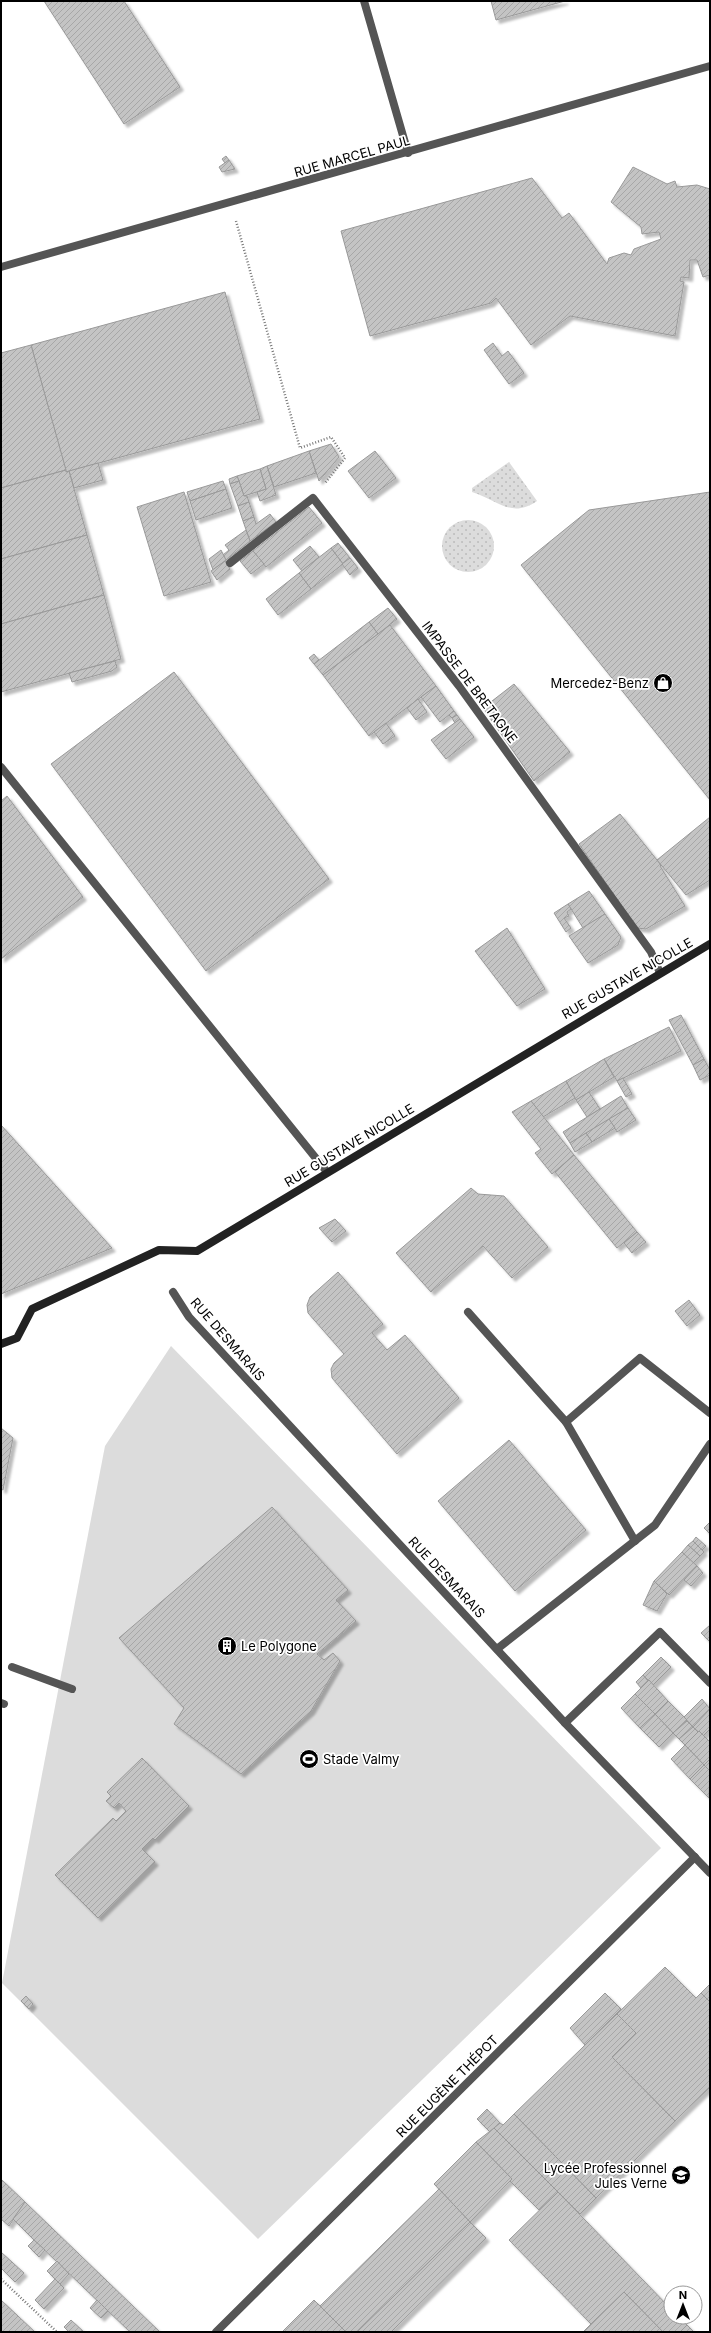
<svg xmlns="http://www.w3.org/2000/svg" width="711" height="2333" viewBox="0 0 711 2333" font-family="Inter,sans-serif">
<defs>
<pattern id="green-dots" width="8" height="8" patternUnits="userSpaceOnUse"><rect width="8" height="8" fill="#dcdcdc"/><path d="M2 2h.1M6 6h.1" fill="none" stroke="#bbb" stroke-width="1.8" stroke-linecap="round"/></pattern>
<pattern id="building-hatch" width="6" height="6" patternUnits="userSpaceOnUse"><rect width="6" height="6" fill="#c4c4c4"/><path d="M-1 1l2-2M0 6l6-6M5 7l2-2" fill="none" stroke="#a7a7a7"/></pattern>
<filter id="shadow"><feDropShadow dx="3.5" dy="3.5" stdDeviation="1" flood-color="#0004"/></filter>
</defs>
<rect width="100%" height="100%" fill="#fff"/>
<g fill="url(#green-dots)">
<path d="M509,462L537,501C511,519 498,500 472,492V488Z"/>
<circle cx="468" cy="546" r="26"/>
</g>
<path fill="#dcdcdc" d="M171,1346L661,1848L258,2239L2,1983L105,1446Z"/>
<g fill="url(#building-hatch)" stroke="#999" filter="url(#shadow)">
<path d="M44,1H124L180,87L124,124Z"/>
<path d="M491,1H565L496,20Z"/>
<path d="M226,156L229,160L225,163L222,159Z"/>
<path d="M229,160L235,169L222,172L219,167Z"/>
<path d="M633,167L667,184L675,181L677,187L697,185L710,189V275L703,277L697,260H690L689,278L681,277L680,281L684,282L675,336L570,316L531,345L496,298L491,303L370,336L341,231L532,178L562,218L569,213L607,264L609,258L624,253L631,255L634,249L661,239L659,232L642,234L641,227L611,202Z"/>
<path d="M225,292L260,419L66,472L31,345Z"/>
<path d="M493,343L502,356L508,351L524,373L509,384L484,350Z"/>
<path d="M31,345L66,470L1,488V353Z"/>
<path d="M331,444L339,457L319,481L309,451Z"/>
<path d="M309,451L316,473L274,487L267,466Z"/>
<path d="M375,451L396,478L369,498L348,471Z"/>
<path d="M98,463L103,480L74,488L69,471Z"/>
<path d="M267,466L276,495L260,501L257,492L266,489L260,469Z"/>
<path d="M260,469L266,489L244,496L237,476Z"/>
<path d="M66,470V472L69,471L87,535L1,559V488Z"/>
<path d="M237,476L239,481L230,484L229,479Z"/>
<path d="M223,481L226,489L190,501L187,492Z"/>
<path d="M239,481L244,496H247L249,502L238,506L230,484Z"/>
<path d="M226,489L232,508L196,520L190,501Z"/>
<path d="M184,492L211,582L164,596L137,507Z"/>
<path d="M710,492V800L521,565L589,510Z"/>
<path d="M249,502L254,517L243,521L238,506Z"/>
<path d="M309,507L322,523L266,567L253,551Z"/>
<path d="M270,514L276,522L250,541L243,521L254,517L256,524Z"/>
<path d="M246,530L250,541L226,560L223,555L229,550L225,545Z"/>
<path d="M87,535L104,595L1,624V559Z"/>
<path d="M338,543L350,558L343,564L331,548Z"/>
<path d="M310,546L319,557L302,571L293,560Z"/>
<path d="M331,548L343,564L311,589L299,573Z"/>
<path d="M221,550L226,560L213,570L209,559Z"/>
<path d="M253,551L264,564L251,574L240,561Z"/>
<path d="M350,558L358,568L350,575L342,564Z"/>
<path d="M225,561L230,569L217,580L211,571Z"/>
<path d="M299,573L311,589L278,615L266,599Z"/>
<path d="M104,595L121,659L1,692V624Z"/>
<path d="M388,608L397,619L378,634L369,622Z"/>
<path d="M369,622L378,634L323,675L314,664Z"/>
<path d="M390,625L436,686L369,736L323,675Z"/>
<path d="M314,654L319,660L314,664L309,658Z"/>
<path d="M115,661L117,667L112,671L72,682L69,673Z"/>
<path d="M174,672L329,879L206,971L51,764Z"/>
<path d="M514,684L570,752L534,781L483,708Z"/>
<path d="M436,686L454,711L440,722L421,697Z"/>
<path d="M418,699L427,712L416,720L407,708Z"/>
<path d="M454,711L457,715L452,718L449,715Z"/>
<path d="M457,715L460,719L455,723L452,718Z"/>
<path d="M460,719L474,737L446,759L431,740Z"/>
<path d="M386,723L395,736L383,744L374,732Z"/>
<path d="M7,796L83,897L1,959V801Z"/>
<path d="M620,814L661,865L660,866L685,906L646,929L637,928L579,844Z"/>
<path d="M710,817V880L686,895L657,860Z"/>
<path d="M589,891L605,914L583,928L568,904Z"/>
<path d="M568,904L571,909L567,912L569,916L564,918L571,928L566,932L554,913Z"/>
<path d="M605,914L621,937L618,945L588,963L569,936Z"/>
<path d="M507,928L545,989L517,1006L475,951Z"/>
<path d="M681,1015L704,1059L693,1065L669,1020Z"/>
<path d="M669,1027L681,1051L617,1081L604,1059Z"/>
<path d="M604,1059L614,1077L576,1100L566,1081Z"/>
<path d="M704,1059L710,1070V1075L700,1080L693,1065Z"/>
<path d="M623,1078L632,1094L626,1097L617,1081Z"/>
<path d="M566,1081L575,1098L543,1117L531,1101Z"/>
<path d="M589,1092L600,1109L587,1117L576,1100Z"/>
<path d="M621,1096L628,1108L570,1143L563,1132Z"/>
<path d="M531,1101L574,1155L552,1174L535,1153L541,1149L512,1112Z"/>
<path d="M628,1108L636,1120L617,1132L609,1119Z"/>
<path d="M609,1119L615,1128L592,1142L586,1133Z"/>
<path d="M1,1125L112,1248L1,1294Z"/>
<path d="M586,1133L592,1142L575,1152L570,1143Z"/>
<path d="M574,1155L637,1232L617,1248L555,1172Z"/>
<path d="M471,1188L478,1194L504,1196L548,1247L512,1278L483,1246L431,1292L396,1253Z"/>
<path d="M335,1219L346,1231L332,1242L319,1228Z"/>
<path d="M637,1232L646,1242L632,1253L624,1243Z"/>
<path d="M338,1272L383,1324L372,1333L387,1350L405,1335L459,1398L397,1454L332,1378L331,1369L334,1363L344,1354L308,1313L307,1305L310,1297Z"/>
<path d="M689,1300L700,1315L687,1326L675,1311Z"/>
<path d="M1,1428L13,1438L3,1490L1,1489Z"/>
<path d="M509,1440L586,1530L515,1591L438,1501Z"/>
<path d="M272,1507L348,1590L336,1600L356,1621L317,1654L324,1660L333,1653L340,1661L311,1711L241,1774L174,1724L184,1708L119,1638Z"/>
<path d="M710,1522V1534L704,1528Z"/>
<path d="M696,1537L706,1546L702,1550L693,1541Z"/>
<path d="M693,1541L704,1552L700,1556L688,1545Z"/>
<path d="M688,1545L700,1556L693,1563L682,1552Z"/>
<path d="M682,1552L697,1566L669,1595L654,1581Z"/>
<path d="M697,1566L703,1573L691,1586L684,1580Z"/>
<path d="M654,1581L667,1594L657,1611L643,1605Z"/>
<path d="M710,1625V1642L701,1633Z"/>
<path d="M661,1657L671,1667L653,1685L643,1675Z"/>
<path d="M643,1675L648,1681L641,1688L636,1682Z"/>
<path d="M649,1680L668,1701L655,1714L635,1694Z"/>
<path d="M635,1694L655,1714L640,1728L621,1708Z"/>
<path d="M702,1699L710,1709L693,1727L684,1717Z"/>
<path d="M668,1701L687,1720L673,1733L655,1714Z"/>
<path d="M710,1709V1729L703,1736L693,1727Z"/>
<path d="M655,1714L673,1733L659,1747L640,1728Z"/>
<path d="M687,1721L693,1727L679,1739L673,1733Z"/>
<path d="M693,1727L698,1732L685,1745L679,1739Z"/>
<path d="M699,1731L710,1742V1759L704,1765L685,1745Z"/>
<path d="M685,1745L704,1765L690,1779L671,1759Z"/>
<path d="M142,1758L189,1806L155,1840L153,1838L142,1849L155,1862L98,1918L55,1875L113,1818L116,1821L126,1811L119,1803L114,1808L106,1801L111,1796L107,1792Z"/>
<path d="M710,1759V1771L704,1765Z"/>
<path d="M704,1765L710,1771L709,1798L690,1779Z"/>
<path d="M665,1967L696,1998L701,1993L710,2002V2087L675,2121L612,2057L636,2033L617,2014Z"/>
<path d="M710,1984V2002L701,1993Z"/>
<path d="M605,1993L621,2009L585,2045L570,2028Z"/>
<path d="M26,1996L33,2004L29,2009L21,2001Z"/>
<path d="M617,2014L636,2033L612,2057L675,2121L596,2198L514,2114Z"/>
<path d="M487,2109L500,2123L490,2132L477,2119Z"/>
<path d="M514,2114L596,2198L580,2214L494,2128L500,2123L503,2125Z"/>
<path d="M494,2128L558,2192L539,2210L510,2181L512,2179L476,2142Z"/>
<path d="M476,2142L512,2179L470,2222L434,2184Z"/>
<path d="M1,2179L25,2202L9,2226L1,2219Z"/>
<path d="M439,2189L470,2222L357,2332H346L320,2306Z"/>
<path d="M558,2192L671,2309V2317H679L687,2325L680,2332H663L624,2292L591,2324L509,2240Z"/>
<path d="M25,2202L160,2332H130L34,2240L13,2219Z"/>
<path d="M470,2222L486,2238L391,2332H357Z"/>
<path d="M34,2240L45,2250L39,2257L28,2246Z"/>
<path d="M1,2252L24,2273L15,2282L1,2268Z"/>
<path d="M57,2261L69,2274L60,2284L47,2271Z"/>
<path d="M55,2279L64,2288L44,2309L35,2300Z"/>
<path d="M624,2292L663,2332H583L591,2324Z"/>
<path d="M1,2300L35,2332H1Z"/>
<path d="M97,2300L108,2311L101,2318L90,2308Z"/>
<path d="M314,2300L346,2332H282Z"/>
<path d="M71,2320L84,2332H69L64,2327Z"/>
<path d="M687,2325L694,2332H680Z"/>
</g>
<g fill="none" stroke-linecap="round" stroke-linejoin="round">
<g stroke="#777" stroke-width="2.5" stroke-dasharray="1 2" stroke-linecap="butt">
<path d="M236,221L300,448L331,437L345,458L325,483"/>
<path d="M1,2279L57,2332"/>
</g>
<g stroke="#555" stroke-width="8">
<path d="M364,1L408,153"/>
<path d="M230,563L313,498L459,686L651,952L660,973"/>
<path d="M1,767L327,1172"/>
<path d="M468,1312L566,1422L640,1358L710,1413"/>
<path d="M566,1422L635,1541"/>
<path d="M497,1649L655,1525L710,1444"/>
<path d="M12,1667L72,1689"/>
<path d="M565,1723L660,1632L710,1683"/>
</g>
<g stroke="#555" stroke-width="8">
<path d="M1,267L710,66"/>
<path d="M173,1292L189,1317L565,1723L710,1873"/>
<path d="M1,1703L4,1704"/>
<path d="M216,2332L695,1857"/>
</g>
<path stroke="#222" stroke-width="8" d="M1,1344L17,1338L32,1309L159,1250L197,1251L710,944"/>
</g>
<defs>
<symbol id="shop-disc" viewBox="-11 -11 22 22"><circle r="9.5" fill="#000" stroke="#fff"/><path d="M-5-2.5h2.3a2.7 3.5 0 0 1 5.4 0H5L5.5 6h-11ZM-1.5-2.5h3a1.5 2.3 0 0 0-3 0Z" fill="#fff"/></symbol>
<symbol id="building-disc" viewBox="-11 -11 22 22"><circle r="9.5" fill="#000" stroke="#fff"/><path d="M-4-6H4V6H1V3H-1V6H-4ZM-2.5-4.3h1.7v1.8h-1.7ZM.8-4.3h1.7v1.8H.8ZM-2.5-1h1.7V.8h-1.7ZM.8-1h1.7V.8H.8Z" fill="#fff"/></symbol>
<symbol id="stadium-disc" viewBox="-11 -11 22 22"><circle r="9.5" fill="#000" stroke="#fff"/><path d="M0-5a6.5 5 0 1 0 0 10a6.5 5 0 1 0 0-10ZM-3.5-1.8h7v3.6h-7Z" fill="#fff"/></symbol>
<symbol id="school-disc" viewBox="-11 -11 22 22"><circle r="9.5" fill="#000" stroke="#fff"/><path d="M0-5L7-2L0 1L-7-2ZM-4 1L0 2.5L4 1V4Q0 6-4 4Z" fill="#fff"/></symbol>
</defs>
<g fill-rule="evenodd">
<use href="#shop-disc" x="652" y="672" width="22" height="22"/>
<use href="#building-disc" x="216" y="1635" width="22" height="22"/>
<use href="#stadium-disc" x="298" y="1748" width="22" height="22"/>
<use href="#school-disc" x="670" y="2164" width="22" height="22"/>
</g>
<g text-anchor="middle" stroke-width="3.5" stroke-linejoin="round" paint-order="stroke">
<g font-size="13" fill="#000" stroke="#fff">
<text transform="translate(352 156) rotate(-16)" y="5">RUE MARCEL PAUL</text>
<text transform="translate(470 682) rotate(53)" y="5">IMPASSE DE BRETAGNE</text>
<text transform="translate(627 978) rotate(-30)" y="5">RUE GUSTAVE NICOLLE</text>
<text transform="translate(349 1145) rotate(-31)" y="5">RUE GUSTAVE NICOLLE</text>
<text transform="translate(228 1339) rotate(49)" y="5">RUE DESMARAIS</text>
<text transform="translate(447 1577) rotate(47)" y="5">RUE DESMARAIS</text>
<text transform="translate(447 2086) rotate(-45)" y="5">RUE EUGÈNE THÉPOT</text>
</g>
<g font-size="13" fill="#000" stroke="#fff" text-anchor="end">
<text x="649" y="688">Mercedez-Benz</text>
<text x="241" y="1651" text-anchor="start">Le Polygone</text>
<text x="323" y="1764" text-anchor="start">Stade Valmy</text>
<text x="667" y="2173">Lycée Professionnel<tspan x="667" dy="15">Jules Verne</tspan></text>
</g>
</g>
<rect width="711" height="2333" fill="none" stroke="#000000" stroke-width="4"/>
<g transform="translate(683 2305)"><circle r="19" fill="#ffffff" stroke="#999999"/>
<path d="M0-3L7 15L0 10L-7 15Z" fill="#000000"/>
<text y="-6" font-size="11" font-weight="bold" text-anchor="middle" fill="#000000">N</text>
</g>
</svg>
